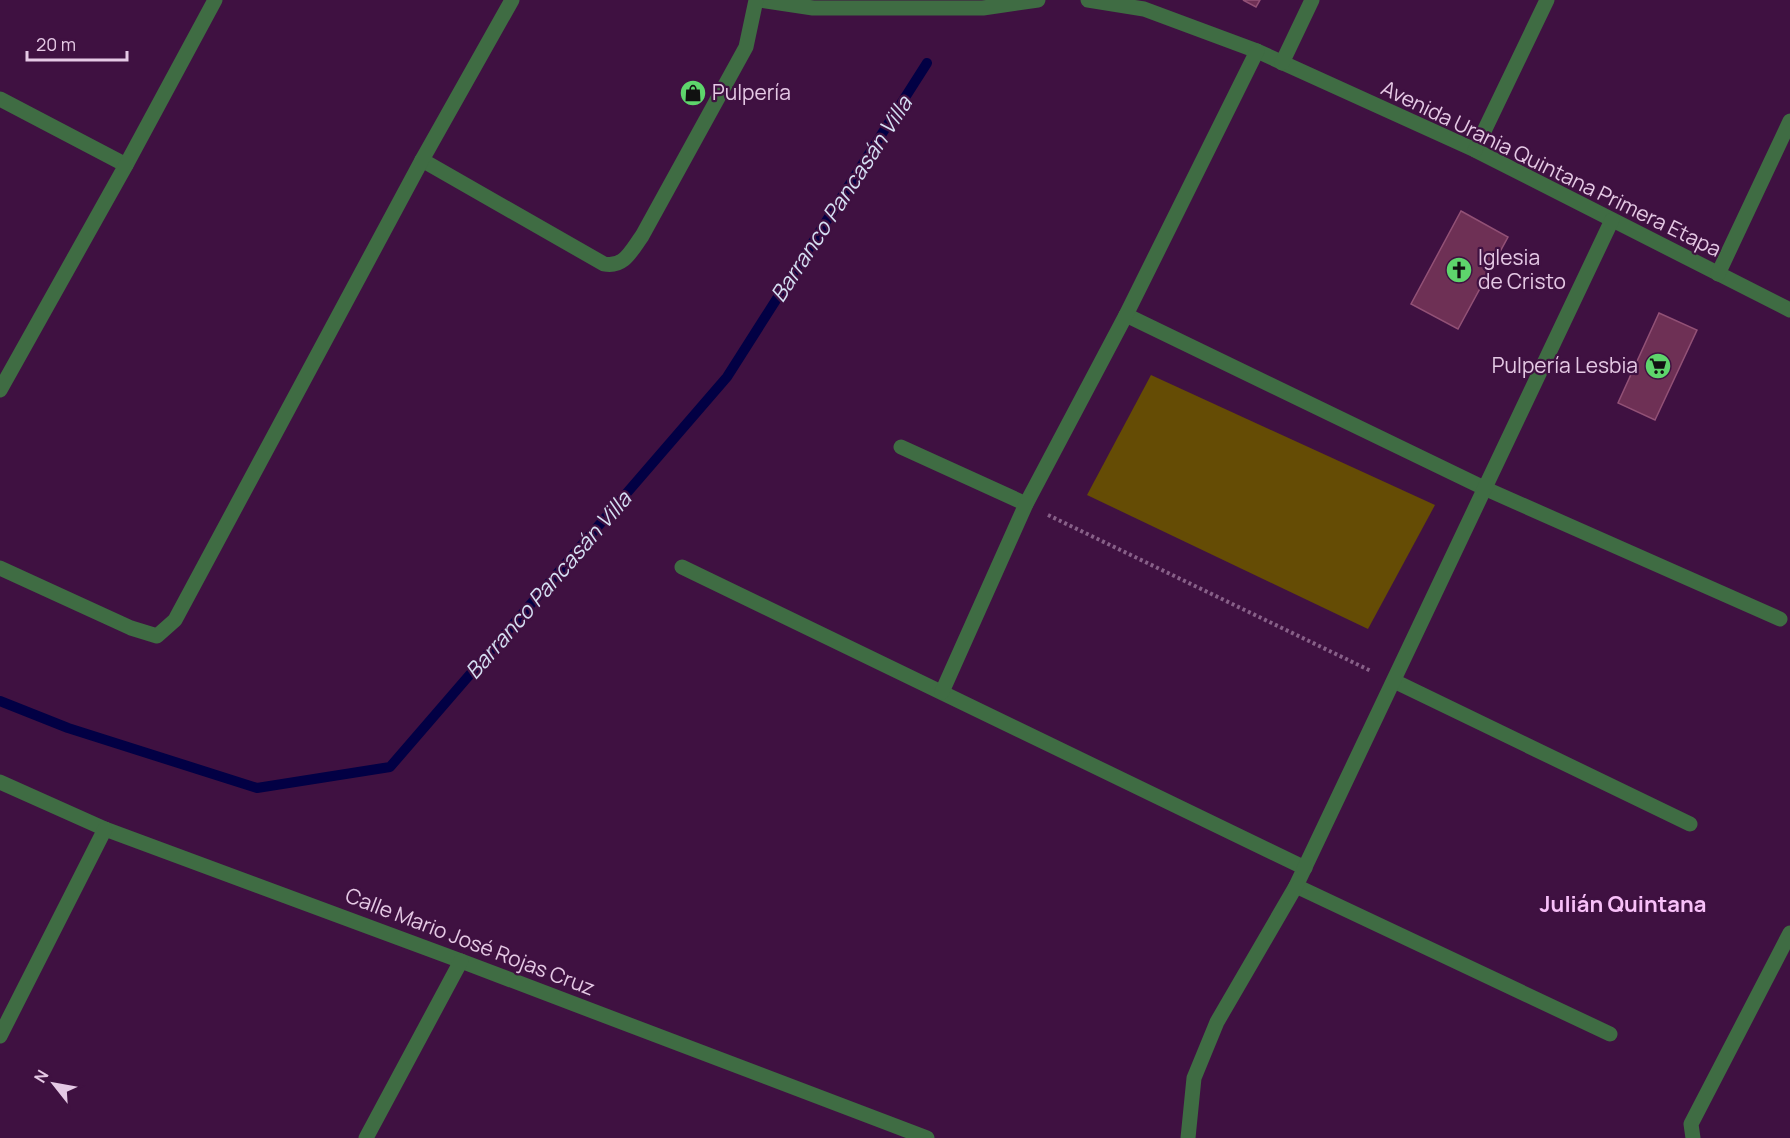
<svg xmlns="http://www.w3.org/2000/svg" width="1790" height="1138" viewBox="0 0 1790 1138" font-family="Manrope,sans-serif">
<rect width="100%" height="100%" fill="#3f1141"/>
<path fill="#654c05" d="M1151,375L1435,505L1368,629L1087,495Z"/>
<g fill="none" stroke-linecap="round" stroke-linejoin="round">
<path stroke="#020044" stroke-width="10" d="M0,701L68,728L257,788L390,767L727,377L927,63"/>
</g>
<g fill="#6e3055" stroke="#925176" stroke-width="1.5">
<path d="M1243,0H1260L1256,7Z"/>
<path d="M1461,211L1508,237L1458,329L1411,304Z"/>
<path d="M1659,313L1697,330L1655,420L1618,403Z"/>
</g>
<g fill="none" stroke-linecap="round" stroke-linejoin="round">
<path stroke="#876088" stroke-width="4" stroke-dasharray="3 3" stroke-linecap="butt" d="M1048,515L1371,671"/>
<g stroke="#3f6c43" stroke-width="15">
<path d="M760,0L813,8H983L1038,0"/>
<path d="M1088,0L1144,9L1257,51L1475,150L1790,310"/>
<path d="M1282,63L1312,0"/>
<path d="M0,99L126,165"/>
<path d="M1475,150L1547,0"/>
<path d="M422,160L604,264C624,268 631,251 642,236L746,47L756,0"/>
<path d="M1718,274L1790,121"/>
<path d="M1126,315L1484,488L1780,619"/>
<path d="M0,390L126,165L215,0"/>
<path d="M901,447L1026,504"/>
<path d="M682,567L1305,868"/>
<path d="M0,568L131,628L157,636L175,620L422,160L512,0"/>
<path d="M1394,681L1690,824"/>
<path d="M942,692L1026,504L1126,315L1257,51"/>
<path d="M0,782L105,829L461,961L927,1138"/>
<path d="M1296,886L1610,1034"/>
<path d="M0,1036L105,829"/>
<path d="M366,1138L461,961"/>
<path d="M1188,1138L1194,1078L1217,1022L1296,886L1612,220"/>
<path d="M1693,1138L1691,1124L1790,933"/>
</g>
</g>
<defs>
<symbol id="shop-disc" viewBox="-11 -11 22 22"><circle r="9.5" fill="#5ed56c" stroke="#3f1141"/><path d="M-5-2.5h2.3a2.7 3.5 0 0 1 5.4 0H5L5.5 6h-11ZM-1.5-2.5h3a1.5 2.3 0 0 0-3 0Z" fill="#111"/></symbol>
<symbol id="church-disc" viewBox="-11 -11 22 22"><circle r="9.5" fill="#5ed56c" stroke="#3f1141"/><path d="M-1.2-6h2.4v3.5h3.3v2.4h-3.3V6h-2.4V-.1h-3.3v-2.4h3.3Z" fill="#111"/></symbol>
<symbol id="supermarket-disc" viewBox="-11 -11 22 22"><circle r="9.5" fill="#5ed56c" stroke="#3f1141"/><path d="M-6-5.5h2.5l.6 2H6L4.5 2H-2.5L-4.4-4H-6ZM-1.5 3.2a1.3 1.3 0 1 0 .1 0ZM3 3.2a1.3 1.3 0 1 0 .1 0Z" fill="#111"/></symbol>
</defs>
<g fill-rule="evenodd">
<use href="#shop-disc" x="678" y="78" width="30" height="30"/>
<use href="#church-disc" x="1444" y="255" width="30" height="30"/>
<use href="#supermarket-disc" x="1643" y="351" width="30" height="30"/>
</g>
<g text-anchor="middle" stroke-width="4.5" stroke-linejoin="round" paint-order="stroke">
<g font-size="21" fill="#e5c9e5" stroke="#3f1141" text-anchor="start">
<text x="712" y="100">Pulpería</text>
<text x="1478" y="265">Iglesia<tspan x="1478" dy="24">de Cristo</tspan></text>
<text x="1638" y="373" text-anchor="end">Pulpería Lesbia</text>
</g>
<g font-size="21" fill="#e5c9e5" stroke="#3f1141">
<text transform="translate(1551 169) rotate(26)" y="7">Avenida Urania Quintana Primera Etapa</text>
<text transform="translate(470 942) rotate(21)" y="7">Calle Mario José Rojas Cruz</text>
</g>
<g font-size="22" font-style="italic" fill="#d4def2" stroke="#3f1141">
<text transform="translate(841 199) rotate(-57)" y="8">Barranco Pancasán Villa</text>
<text transform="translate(548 585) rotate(-49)" y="8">Barranco Pancasán Villa</text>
</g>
<g font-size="22" font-weight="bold" fill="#f8c0f9" stroke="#3f1141">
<text x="1623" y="912">Julián Quintana</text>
</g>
</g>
<g transform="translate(54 1084) rotate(301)" stroke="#3f1141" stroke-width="4.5" paint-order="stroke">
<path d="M0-4.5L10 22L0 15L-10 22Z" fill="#e5c9e5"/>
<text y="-9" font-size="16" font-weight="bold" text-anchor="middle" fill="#e5c9e5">N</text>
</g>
<path d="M27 51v9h100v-9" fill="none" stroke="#e5c9e5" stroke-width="3"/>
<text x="36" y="51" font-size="18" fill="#e5c9e5" stroke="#3f1141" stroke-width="4.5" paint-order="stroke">20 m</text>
</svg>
